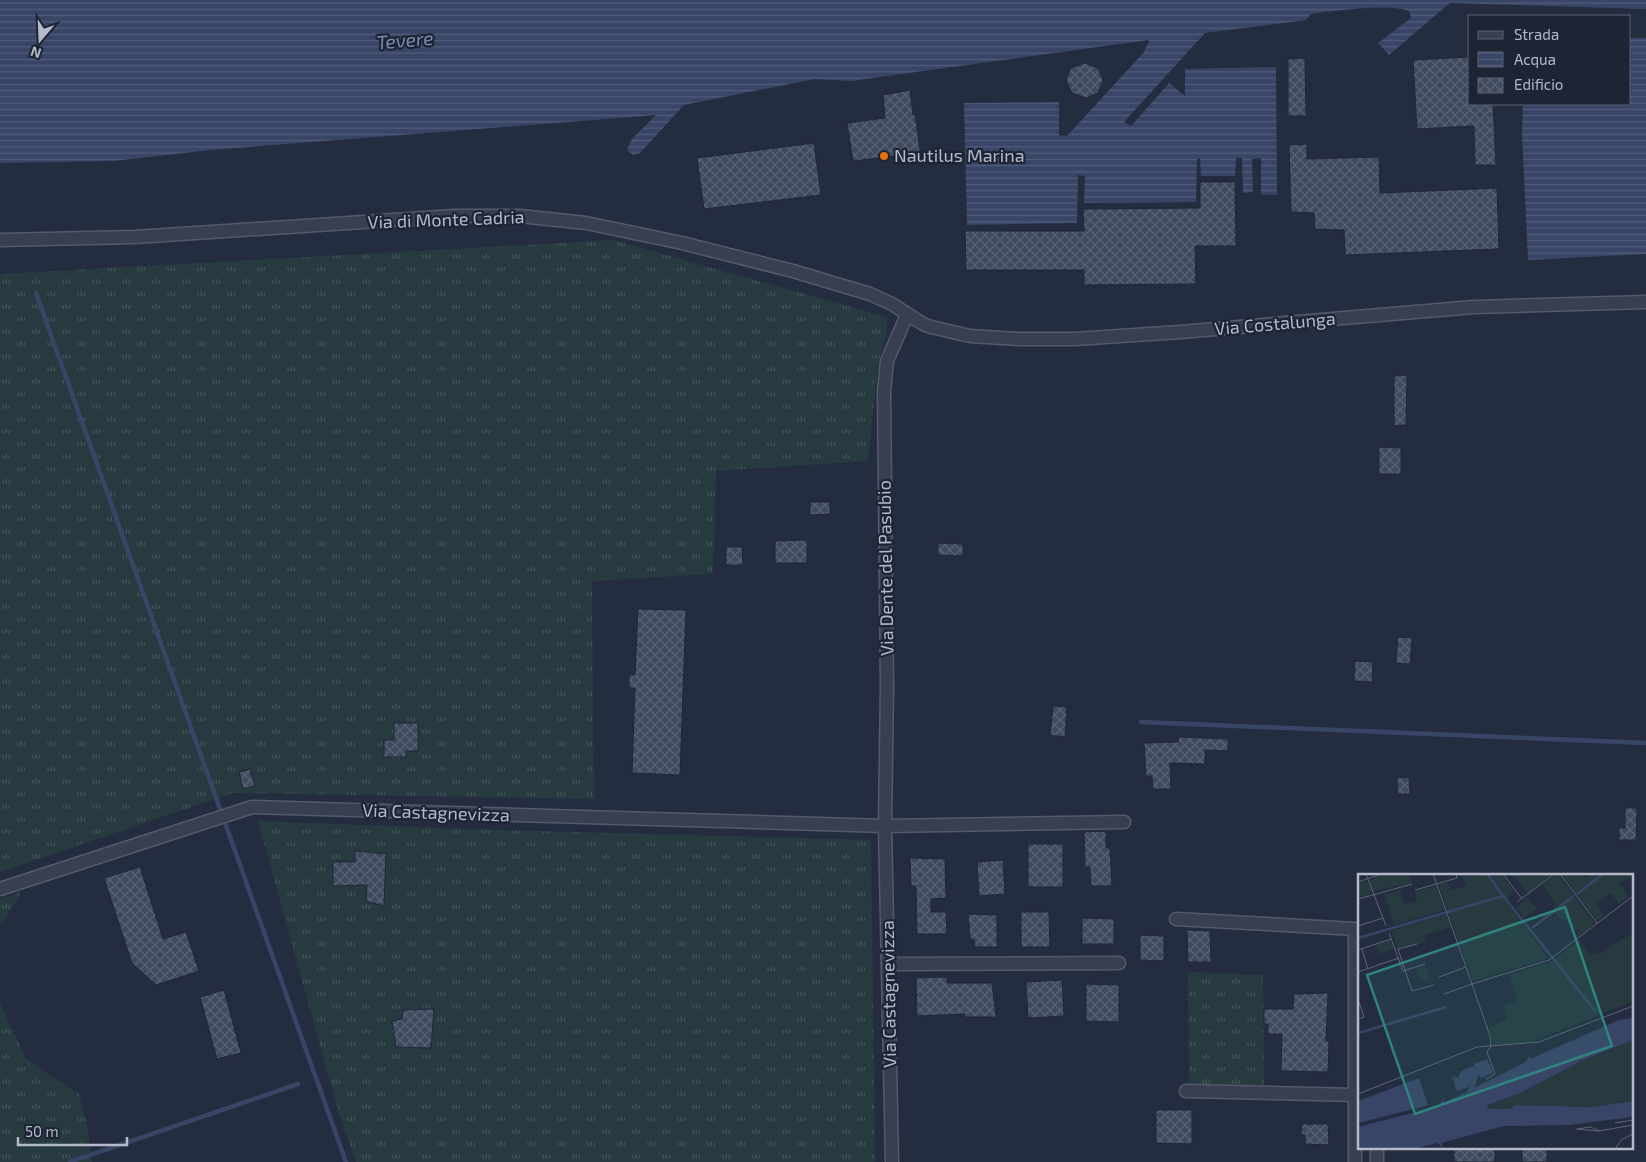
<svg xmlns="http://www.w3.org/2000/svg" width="1646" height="1162" viewBox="0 0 1646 1162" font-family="'Exo 2',sans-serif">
<defs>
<pattern id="grass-tufts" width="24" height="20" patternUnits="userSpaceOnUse" patternTransform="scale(1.25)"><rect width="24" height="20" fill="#263a40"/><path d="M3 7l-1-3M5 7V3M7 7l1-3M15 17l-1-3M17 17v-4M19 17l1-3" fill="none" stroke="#43545a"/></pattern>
<pattern id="water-rules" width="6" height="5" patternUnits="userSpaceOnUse" patternTransform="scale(1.25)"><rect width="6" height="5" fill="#384566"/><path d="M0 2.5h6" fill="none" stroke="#535e7b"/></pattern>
<pattern id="building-cross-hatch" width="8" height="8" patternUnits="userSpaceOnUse" patternTransform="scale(1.25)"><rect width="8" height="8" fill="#404a5e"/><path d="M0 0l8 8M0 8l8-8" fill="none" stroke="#596274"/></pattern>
</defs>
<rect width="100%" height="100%" fill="#242c3f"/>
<g fill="url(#grass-tufts)">
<path d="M613,240L887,317V330L878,364L868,461L716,471L713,574L592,581L594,799L233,793L0,872V274Z"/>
<path d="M258,821L466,829L871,840L875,1162H356L338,1111Z"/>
<path d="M21,892L2,924L0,925V899Z"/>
<path d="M1188,972L1263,975L1264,1087L1189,1088Z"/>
<path d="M0,1003L26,1059L79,1094L88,1129L92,1162H0Z"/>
</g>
<g fill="url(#water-rules)">
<path d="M0,0H1646V9L1450,3L1389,55L1378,43L1411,18L1409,11C1387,3 1336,11 1311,14L1306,20L1205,33L1124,122L1131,126L1169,83L1185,96V69L1276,67L1277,195L1261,194V158L1252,159L1253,192L1243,193L1242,158H1236L1235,176H1201L1200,159L1197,158L1196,202L1084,203L1085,176L1078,175L1077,223L967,225L964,103L1059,102V135L1067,136L1144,52L1149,40L851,81L815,79L684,105L640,153L633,155L627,150L631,140L656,115L211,150L113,161L0,163Z"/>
<path d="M1630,38H1646V254L1528,260L1522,134L1523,104H1630Z"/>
</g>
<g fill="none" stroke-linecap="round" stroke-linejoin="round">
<g stroke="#384566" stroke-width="4.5">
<path d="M36,293L346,1162"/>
<path d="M1141,722L1646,743"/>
<path d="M70,1162L298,1084"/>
</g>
</g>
<g fill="url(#building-cross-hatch)" stroke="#1f2636">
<path d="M1468,57L1470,104H1493L1496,165H1475L1474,126L1417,129L1413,60Z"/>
<path d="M1305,58L1306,116H1288V59Z"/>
<path d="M1085,63L1098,68L1103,80L1098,93L1086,98L1072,93L1066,80L1071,68Z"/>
<path d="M910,90L913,115L915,114L921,157L905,159L904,155L853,161L847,123L885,118L883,95Z"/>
<path d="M814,143L821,195L704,209L697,158Z"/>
<path d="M1307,144V159L1379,157L1380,193L1497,188L1499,249L1345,255L1344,230L1315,229L1314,213L1291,212L1289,145Z"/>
<path d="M1200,182H1235L1236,246H1195L1196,284L1084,285V270H966L965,231H1084L1083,209L1200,208Z"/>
<path d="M1407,375L1406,425L1394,426V376Z"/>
<path d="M1379,447L1401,448V474H1379Z"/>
<path d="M810,502H830V514L810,515Z"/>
<path d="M807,540V563H775V541Z"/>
<path d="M938,543L963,544V556L938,555Z"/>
<path d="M726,547H742L743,565H726Z"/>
<path d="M638,609L686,610L680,775L632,773L635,688H629V675H635Z"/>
<path d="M1398,637L1412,638L1410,664L1396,663Z"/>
<path d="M1355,661L1373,662L1372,682L1354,681Z"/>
<path d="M1053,706L1067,707L1065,737L1050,735Z"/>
<path d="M394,723H418V751H406V757H384V740H394Z"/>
<path d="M1179,737L1228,739V751L1205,750V764L1170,763L1171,789H1153L1152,776H1146L1144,743L1178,742Z"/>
<path d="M250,769L255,786L243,789L239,772Z"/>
<path d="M1409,777L1410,794H1398L1397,778Z"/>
<path d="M1625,808H1637L1636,840H1619V828H1625Z"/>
<path d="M1106,831V847L1110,849L1112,886H1091L1090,867H1085L1084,832Z"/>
<rect x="1028" y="844" width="35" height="43"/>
<path d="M355,851L386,854L384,906L366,901L367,885L333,886V862H355Z"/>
<path d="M910,858L945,859L946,898L931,899V912H946L947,934H917L916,886H911Z"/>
<path d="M1003,860L1005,894L979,896L977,862Z"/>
<path d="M140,867L163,939L186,932L199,971L156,985L132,963L104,878Z"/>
<path d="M1021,912H1049L1050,947H1021Z"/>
<path d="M968,914L997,915V947H975L974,940L970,938Z"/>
<path d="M1082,918L1114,919V944H1082Z"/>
<path d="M1187,930L1210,931L1211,962H1188Z"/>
<path d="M1140,935L1164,936V961L1140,960Z"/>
<path d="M947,977V983H992L996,1017H965V1014L917,1016L916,978Z"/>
<path d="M1062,980L1064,1016L1028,1018L1026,982Z"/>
<path d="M1086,984L1119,985V1022L1086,1021Z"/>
<path d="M224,990L241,1053L217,1059L200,997Z"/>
<path d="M1328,993L1326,1041H1329L1328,1072L1281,1071L1282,1034H1268V1024H1264V1009H1293L1294,994Z"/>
<path d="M434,1009L431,1048L396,1047L392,1021L402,1019L403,1010Z"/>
<path d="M1156,1110H1192V1144L1156,1143Z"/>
<path d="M1302,1124H1328L1329,1145L1305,1144V1135L1301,1134Z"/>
<rect x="1454" y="1148" width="41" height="14"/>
<rect x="1522" y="1148" width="25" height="14"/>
</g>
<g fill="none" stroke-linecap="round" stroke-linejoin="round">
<defs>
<g id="street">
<path d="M0,240L135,237L454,216H520L586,223L682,243L793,271L870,294L892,304L923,324L931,327L970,336L1018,339H1075L1180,332L1474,307L1646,302"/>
<path d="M907,315L887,361L884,391L887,686L885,826L1124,822"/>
<path d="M0,889L252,807L885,826L892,1162"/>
<path d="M1176,919L1355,929V1162"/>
<path d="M888,964L1119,963"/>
<path d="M1186,1091L1356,1095L1360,1097"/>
<path d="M1377,1148V1162"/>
</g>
</defs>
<use href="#street" stroke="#535a6a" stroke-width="15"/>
<use href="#street" stroke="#383f4f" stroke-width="12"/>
</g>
<circle fill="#e8710a" stroke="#1d2434" stroke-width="2" cx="884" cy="156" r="5"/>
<g text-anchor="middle" stroke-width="4.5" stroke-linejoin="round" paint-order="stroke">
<g font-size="18" fill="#b5baca" stroke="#1d2434" text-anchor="start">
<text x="894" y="162">Nautilus Marina</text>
</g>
<g font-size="18" fill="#b5baca" stroke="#1d2434">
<text transform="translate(446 220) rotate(-2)" y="6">Via di Monte Cadria</text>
<text transform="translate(1275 324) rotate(-5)" y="6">Via Costalunga</text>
<text transform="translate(886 568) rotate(-91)" y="6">Via Dente del Pasubio</text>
<text transform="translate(436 813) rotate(2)" y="6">Via Castagnevizza</text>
<text transform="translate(889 994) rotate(-91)" y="6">Via Castagnevizza</text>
</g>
<g font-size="19" font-style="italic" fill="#7c8cb2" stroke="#1d2434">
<text transform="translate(405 40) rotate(-5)" y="7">Tevere</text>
</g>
</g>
<g transform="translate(1358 874)">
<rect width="275" height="275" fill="#242c3f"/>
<path d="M24,0H52L54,9L15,17L11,7ZM101,0H127L138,15L128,0H143L156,17L150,23L155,29L142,20L190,84L115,107L80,10L90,8L92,16L109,12ZM155,0H194L170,20ZM199,0L237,49L215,66L220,59L208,46L200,44L195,36L197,29L184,10ZM203,0H224L227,4L232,0H275V3L261,9L271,22L261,30L253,19L238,30L246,42L239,47ZM-1 15a7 7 0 1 1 14 0a7 7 0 1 1-14 0ZM78,12L86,36L36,51L26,20L42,16L46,30L59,27L57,17ZM169,23L179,35L166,44L158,33ZM88,40L93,53L67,61L68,68L40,75L33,57ZM275,59V127L171,169L135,171L131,153L149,145L145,133L159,127L150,101L194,87L221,66L233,81L240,78L241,80ZM32,66L36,75L21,80L18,71ZM67,91L72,105L63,107L58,94ZM275,166V227L234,233L158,231L153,235H129L130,231L162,219L223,187Z" fill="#263a40"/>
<path d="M228,208L229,218L208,226L188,218H204L215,209L208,218L214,221L219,210Z" fill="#263a40"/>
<path d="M275,144V166L223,187L162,219L130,231L129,235H153L157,231L234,233L275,227V243L210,251L146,252L83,269L86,275L79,269L56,275H0V253L81,232L86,223L85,229L109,218L115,204L110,213L99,217L93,201L97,205L96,201L100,204L103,197L116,192L118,196L116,190L129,185L135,199L123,204L121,200L116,214L168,188L172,180V185L261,146ZM61,204L70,231L1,249L0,227Z" fill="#384566"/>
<path fill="none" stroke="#384566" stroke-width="2.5" d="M129,0L145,22M219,20L245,0M174,54L216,22M0,64L145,22L238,138M0,159L88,133"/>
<path fill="none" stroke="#5e6577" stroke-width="1" d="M8,0L28,52M75,0L114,110L191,86L275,22M145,0L164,25M202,0L239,49M0,8L23,0M57,16L99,4L98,0M0,25L54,10M159,28L196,0M0,52L25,44M31,59L45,97L67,90M59,70L40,75L54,117L76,111M4,75L10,95M0,76L33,65M0,98L41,84M81,103L108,93M86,120L114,110L132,162L133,172M0,125L6,143L0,145M128,205L137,200L129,178L133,172M0,220L119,173L181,168L275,132M257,249L275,246M218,255L241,257L275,251M220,255L232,253L242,257M257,275L263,266L275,260"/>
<path fill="#308480" fill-opacity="0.15" stroke="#308480" stroke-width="2.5" d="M207,33L254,172L57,240L9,101Z"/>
<rect width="275" height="275" fill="none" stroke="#b5baca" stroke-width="2.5"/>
</g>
<rect x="1468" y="15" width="162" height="90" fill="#1d2434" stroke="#5a6070"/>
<rect x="1478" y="31" width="25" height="8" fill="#383f4f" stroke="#5a6070"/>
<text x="1514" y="40" font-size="15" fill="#b5baca">Strada</text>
<rect x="1478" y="52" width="25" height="15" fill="url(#water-rules)" stroke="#5a6070"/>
<text x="1514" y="65" font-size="15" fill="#b5baca">Acqua</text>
<rect x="1478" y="78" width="25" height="15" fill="url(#building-cross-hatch)" stroke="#5a6070"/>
<text x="1514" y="90" font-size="15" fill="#b5baca">Edificio</text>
<g transform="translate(40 40) rotate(199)" stroke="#1d2434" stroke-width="4" paint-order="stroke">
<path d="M0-4L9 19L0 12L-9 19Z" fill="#b5baca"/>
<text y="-8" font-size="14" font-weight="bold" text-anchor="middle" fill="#b5baca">N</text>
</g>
<path d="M18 1137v8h109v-8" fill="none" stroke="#b5baca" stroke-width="2.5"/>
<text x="25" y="1137" font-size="15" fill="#b5baca" stroke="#1d2434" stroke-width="4" paint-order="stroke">50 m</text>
</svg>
